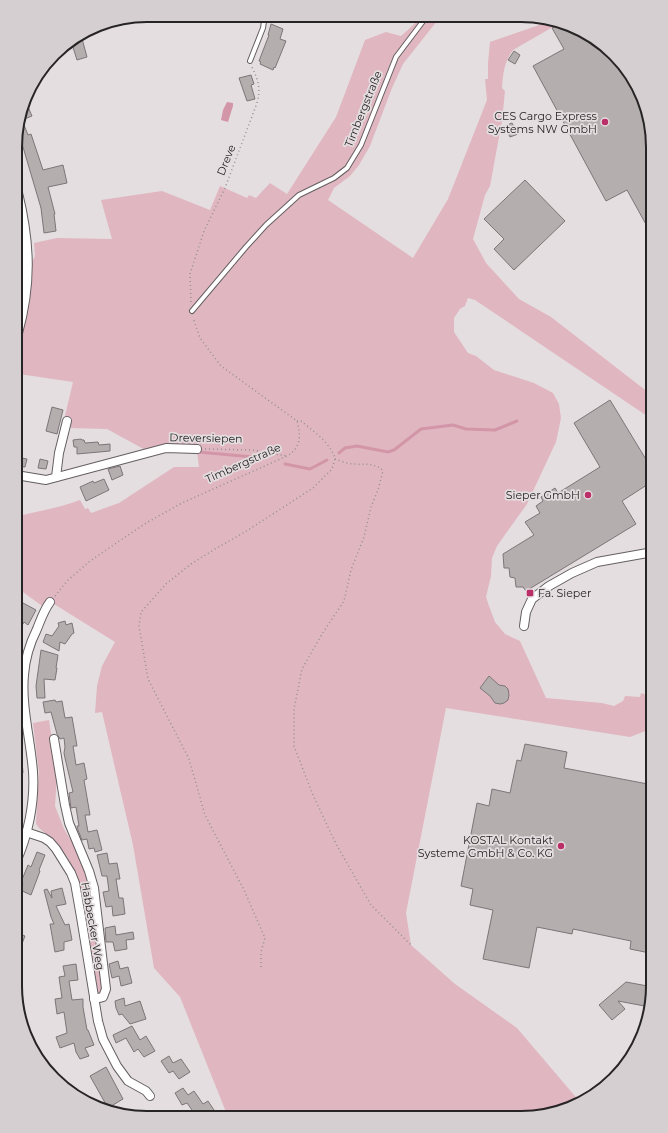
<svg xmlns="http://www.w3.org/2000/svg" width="668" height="1133" viewBox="0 0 668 1133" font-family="Montserrat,sans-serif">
<rect width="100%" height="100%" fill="#e5dee0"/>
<g fill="#e0b6c1">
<path d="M430,16H441L403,64L392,88L370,146L359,165L350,176L334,188L328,200L413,258L448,199L487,100L485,79H488V63L490,42L551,21L558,24L513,50C504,62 503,74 502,88L505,91L502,121L490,186L485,195L473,239L486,263L519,299L551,317L653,396V420L475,300L468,298L465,306L460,309L454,318V332L468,353L476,356L494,370L534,383L553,393L559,404L561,418L556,442L527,504L497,546L492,558L491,576L486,597L489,606L495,622L505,634L520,641L546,698L602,703L614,706L623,701L625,696L640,697L641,693L653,697V728L630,737L446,708L406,913L411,945L455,984L517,1028L580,1102L571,1108L521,1118L228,1117L180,997L154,968L133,845L102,712L95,713L97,686L102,666L115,642L54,604L49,611L16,587V517C37,511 59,508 80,500L85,509L88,508L91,513L119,503L174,467H199L197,452H149L107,429L70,428L71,422L64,420L73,382L19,374L16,385V354L23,328L31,264L35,256L34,243L57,238L112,239L101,200L162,191L210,210L220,186L247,198L249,195L256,198L270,183L287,194L336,117L365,40L386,32L401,36L422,17L426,21Z"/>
<path d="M49,720L57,775L55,806L64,829L80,856L89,880L102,991L101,993H98L83,898L78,880L68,858L57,843L39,828L36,824L39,773L33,723Z"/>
</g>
<path fill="#d396a8" d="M227,102L233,103V106L228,122L221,120L223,110Z"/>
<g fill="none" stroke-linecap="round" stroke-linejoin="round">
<g stroke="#d396a8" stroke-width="3">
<path d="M198,452L263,458"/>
<path d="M339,453L345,448L357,446L388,452L394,450L421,429L453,425L466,429L495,430L517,421"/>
<path d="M285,464L310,469L327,460"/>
</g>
</g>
<g fill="#b4aeaf" stroke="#7c7678">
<path d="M271,24L283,29L280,39L286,41L275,68L274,67L273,70L260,64L261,62L259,61L269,35H268Z"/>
<path d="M559,25L602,42L643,97L653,147V237L627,190L606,201L533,66L564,49L552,28Z"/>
<path d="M81,35L87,57L77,60L71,41Z"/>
<path d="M514,51L520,55L515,64L508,60Z"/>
<path d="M251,75L254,84L251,85L255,99L247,101L239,78Z"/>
<path d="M25,100L32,116L22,120L28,135L31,134L43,170L63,165L67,183L48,187L55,214H54L56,231L44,233L41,208L23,147L17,128Z"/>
<path d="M512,123L518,134L510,137L505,126Z"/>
<path d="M525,180L565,221L514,270L494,249L504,239L484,219Z"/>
<path d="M610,400L653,471V481L622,501L636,524L526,591L523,587H516L515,578L510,577L509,568H504L503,554L534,535L525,522L540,513L536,506L543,501L541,497L555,488L558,493L600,467L574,423Z"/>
<path d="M52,407L63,410L57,434L46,431Z"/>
<path d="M81,439L82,440H84L85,443L98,442L99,445L110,444V451L77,454V447H74L73,440Z"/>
<path d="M16,457L27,459L25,467L16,466Z"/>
<path d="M40,459L48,461L46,469L38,468Z"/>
<path d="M120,466L123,475L112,480L108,469Z"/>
<path d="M104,479L109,490L86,501L80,487L93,481L94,483Z"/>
<path d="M23,603L36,610L28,625L24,622L15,638V616Z"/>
<path d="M65,621L66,625L72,623L74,633L72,634L65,644L60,642L59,651L43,642L46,634L52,636L59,626L58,623Z"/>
<path d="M41,650L58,655L56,668H57L55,680L44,679L45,698H37L36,686Z"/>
<path d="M489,676L499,685L505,686L508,689L509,695L508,700L504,703L500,704L495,703L490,696L480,688Z"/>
<path d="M55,700L56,702L62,701L65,718L72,717L77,746H73L76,765L84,763L87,779L84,780L90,815H85L88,832L97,830L102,850L95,852L94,848L89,849L87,839L82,840L78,830L77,826H79L76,807L71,808L69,793L73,792L65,758L64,753L65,747L64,738L60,739L57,734L51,712L45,713L43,702Z"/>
<path d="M525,744L567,752L564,768L653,785V968L645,952L630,949L631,941L573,929L572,934L537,927L529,968L483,959L493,910L470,905L473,889L461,886L477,803L489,806L492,789L510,793L517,760L521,761Z"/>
<path d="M15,749H21L23,773H15Z"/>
<path d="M37,852L45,855L39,870L40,871L31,895L20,890L23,883L21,882L28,865L31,867Z"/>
<path d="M107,853L109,864L117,863L120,879H116L119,898H123L125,914L113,916L112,906L106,907L103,892L109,891L107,876H102L97,855Z"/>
<path d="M62,888L66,904L56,906L65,925L69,924L72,940L64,942V950L55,952L50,924H54L51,917L44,890L47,889L52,898L51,891Z"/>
<path d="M115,926L116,935L133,932L134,939L126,940L127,949L115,951L113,942H106L105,928Z"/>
<path d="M15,932L25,936L16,959H15Z"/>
<path d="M118,961L120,969L128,967L132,983L121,986L119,976L112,978L109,964Z"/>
<path d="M76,964L78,980L69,981L72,1000L83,999V1007L87,1030H88L94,1045L85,1048L89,1056L80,1059L76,1052L74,1043L60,1048L56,1037L67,1033L64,1012L57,1014L55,999L62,998L59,977L65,976L63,966Z"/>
<path d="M626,982L653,987L650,1007L618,1001L625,1009L612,1020L599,1005Z"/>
<path d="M124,998L125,1006L140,1001L146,1019L130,1024L122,1014L119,1015L116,1008L115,1001Z"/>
<path d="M132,1026L140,1040L146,1036L155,1051L144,1057L138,1049L134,1052L126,1038L116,1043L113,1035Z"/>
<path d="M169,1056L173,1063L181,1059L190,1072L179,1079L173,1071L169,1073L161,1061Z"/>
<path d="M106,1067L123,1099L108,1108L90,1076Z"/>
<path d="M183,1088L188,1095L194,1091L203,1104L208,1101L214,1110L203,1117H197L187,1103L182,1105L175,1093Z"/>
</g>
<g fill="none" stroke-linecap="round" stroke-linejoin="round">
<defs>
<g id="lane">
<path d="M250,61L263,28L265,15"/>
<path d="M192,311L246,247L266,225L299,195L334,178L347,168L361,145L396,57L427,16"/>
</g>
<g id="street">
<path d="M16,475L46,480L166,448L197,449"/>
<path d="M56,477L59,453L67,421"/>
<path d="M524,626L526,612L532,599L549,586L572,573L597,562L653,552"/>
<path d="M54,739L65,805L69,823L89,871L94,888L106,989L103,997L94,999"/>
<path d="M26,832L44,838L50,842L56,849L71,873L75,883L81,917L98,1021L103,1039L117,1066L128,1081L146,1091L150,1096"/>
<path d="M15,864C28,837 35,802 33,772C31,742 21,706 24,675C25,660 30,643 37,629C41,619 44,610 50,602"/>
</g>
<path id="primary" d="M16,333C30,283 28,242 16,193"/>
</defs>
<use href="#lane" stroke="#645f60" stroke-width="6"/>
<use href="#street" stroke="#645f60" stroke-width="10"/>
<use href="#primary" stroke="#645f60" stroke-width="14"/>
<g stroke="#959091" stroke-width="1.5" stroke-dasharray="1 3" stroke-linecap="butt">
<path d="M191,302L190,274L204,231L225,188L257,103C261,88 258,80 252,67"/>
<path d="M205,449L252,450L287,456"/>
<path d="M335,459C341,461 348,464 354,464C365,465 375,462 383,471L378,490L371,507L364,537L351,570L344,601L322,634L302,669L294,709V746L313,795L336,844L371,905L411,945"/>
<path d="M55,596L67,581L75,574L90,561L146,523L182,503L287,456C301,448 301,436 297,421L221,366L200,338L193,318"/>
<path d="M261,967V952L265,938L244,890L205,815L189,759L148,679L139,626L141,612L166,584L191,564L215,549L245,532L313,488L332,469L335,459C331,443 313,431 301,421H297"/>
</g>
<use href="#lane" stroke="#fff" stroke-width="4"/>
<use href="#street" stroke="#fff" stroke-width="8"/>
<use href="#primary" stroke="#fff" stroke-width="12"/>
</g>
<g fill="#ba2f68" stroke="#e5dee0" stroke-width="1.5">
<circle cx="605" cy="122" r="4"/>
<circle cx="588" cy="495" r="4"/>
<rect x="526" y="589" width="8" height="8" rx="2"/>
<circle cx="561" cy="846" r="4"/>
</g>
<g text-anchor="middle" stroke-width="3.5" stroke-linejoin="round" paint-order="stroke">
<g font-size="11" fill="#272425" stroke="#e5dee0">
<text transform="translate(363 109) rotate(-68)" y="4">Timbergstraße</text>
<text transform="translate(226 160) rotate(-68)" y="4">Dreve</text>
<text transform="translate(206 438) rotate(1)" y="4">Dreversiepen</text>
<text transform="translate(243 463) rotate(-24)" y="4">Timbergstraße</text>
<text transform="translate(93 926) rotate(80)" y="4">Habbecker Weg</text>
</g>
<g font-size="11" fill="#272425" stroke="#e5dee0" text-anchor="end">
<text x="597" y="120">CES Cargo Express<tspan x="597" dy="13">Systems NW GmbH</tspan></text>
<text x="580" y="499">Sieper GmbH</text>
<text x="538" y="597" text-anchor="start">Fa. Sieper</text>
<text x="553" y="844">KOSTAL Kontakt<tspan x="553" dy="13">Systeme GmbH &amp; Co. KG</tspan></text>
</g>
</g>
<path d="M0 0H668V1133H0ZM147 22H521A125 125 0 0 1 646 147V986A125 125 0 0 1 521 1111H147A125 125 0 0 1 22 986V147A125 125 0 0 1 147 22Z" fill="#d6cfd1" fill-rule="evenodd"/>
<path fill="none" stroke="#272425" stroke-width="2" d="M147 22H521A125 125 0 0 1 646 147V986A125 125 0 0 1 521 1111H147A125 125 0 0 1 22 986V147A125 125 0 0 1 147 22Z"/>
</svg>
